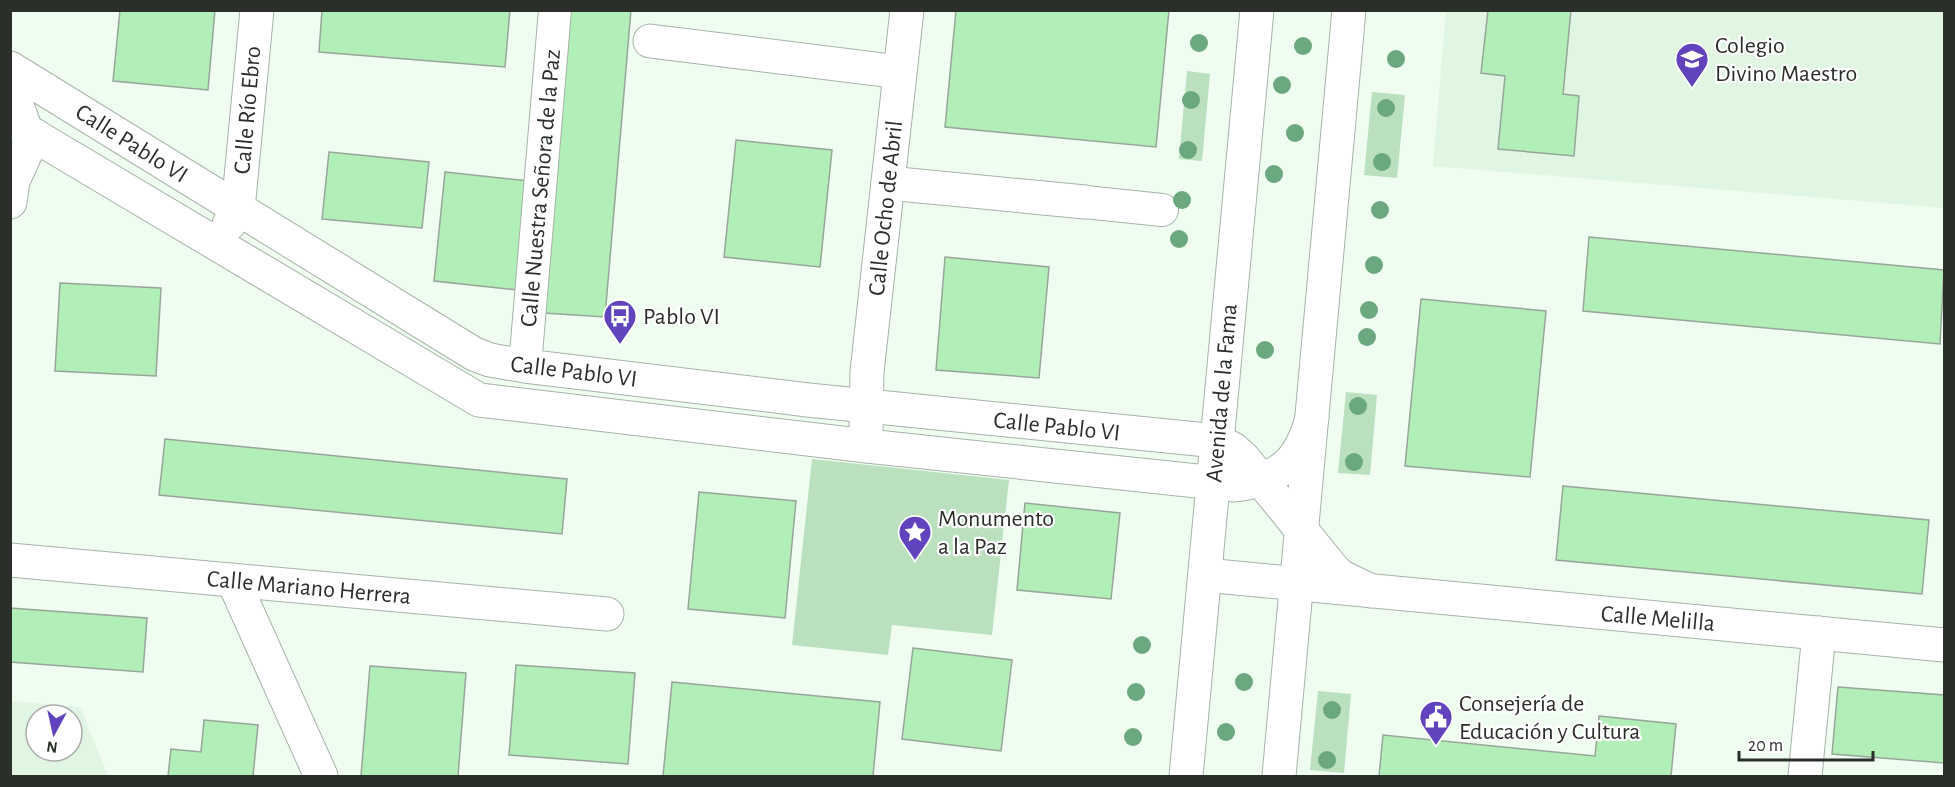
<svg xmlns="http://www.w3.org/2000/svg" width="1955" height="787" viewBox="0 0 1955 787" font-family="'Alegreya Sans',sans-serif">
<rect width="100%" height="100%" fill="#effdf0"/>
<g fill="#e0f5e2" fill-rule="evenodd">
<path d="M1446,11H1944V208L1433,166Z"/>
<path d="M10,701L80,707L108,776H11ZM36,715H72V751H36Z"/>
</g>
<g fill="#bae0be">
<path d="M1187,71L1210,74L1202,161L1179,159Z"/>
<path d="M1372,92L1405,95L1397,178L1364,175Z"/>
<path d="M1346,392L1377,395L1370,475L1338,473Z"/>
<path d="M812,459L1009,480L992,635L892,625L888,655L792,645Z"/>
<path d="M1318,691L1351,694L1344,773L1310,770Z"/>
</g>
<g fill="#b1eeb8" stroke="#98a69a" stroke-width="1.5">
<path d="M120,10H215L208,90L113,81Z"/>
<path d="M322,10H510L505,67L319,52Z"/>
<path d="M570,10H631L605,317L544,313Z"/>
<path d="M956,10H1169L1156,147L945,127Z"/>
<path d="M1488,10H1571L1563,94L1579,96L1574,156L1498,149L1505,76L1481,73Z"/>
<path d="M736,140L832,150L820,267L724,257Z"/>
<path d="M329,152L429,162L422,228L322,219Z"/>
<path d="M445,172L529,181L518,290L434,281Z"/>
<path d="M1589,237L1944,270L1940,344L1583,311Z"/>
<path d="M945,257L1049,267L1039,378L936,370Z"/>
<path d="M60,283L161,288L156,376L55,371Z"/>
<path d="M1421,299L1546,311L1530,477L1405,466Z"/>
<path d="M165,439L567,479L562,534L159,495Z"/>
<path d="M1563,486L1929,520L1922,594L1556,560Z"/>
<path d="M699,492L796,501L785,618L688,609Z"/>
<path d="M1025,503L1120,513L1111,599L1017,590Z"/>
<path d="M10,608L147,618L143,672L10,662Z"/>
<path d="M913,648L1012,660L1001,751L902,739Z"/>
<path d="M516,665L635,673L628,764L509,755Z"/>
<path d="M370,666L466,673L458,776H361Z"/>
<path d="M672,682L880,702L873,776H663Z"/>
<path d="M1838,687L1944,695V763L1832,754Z"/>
<path d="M1599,716L1676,724L1671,776H1379L1383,735L1595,756Z"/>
<path d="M204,720L258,725L253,776H168L171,749L201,752Z"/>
</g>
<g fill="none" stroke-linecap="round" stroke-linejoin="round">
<defs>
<path id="service" d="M10,68L34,135"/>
<g id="pedestrian">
<path d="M1085,202L1162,210"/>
<path d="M525,366L555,10"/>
</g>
<g id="minor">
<path d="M650,41L900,72"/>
<path d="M10,68L474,354L490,360L525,366L808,400L1217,441L1233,449L1244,459L1333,569L1340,576L1371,591"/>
<path d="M10,121L479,400L867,446L1235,485C1281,479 1300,462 1312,418"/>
<path d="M888,183L1085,202"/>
<path d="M10,202L13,181L34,135"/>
<path d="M229,224L238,209L257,10"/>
<path d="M866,429L867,372L907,10"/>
<path d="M10,560L607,614"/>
<path d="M1205,575L1944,645"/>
<path d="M233,580L321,776"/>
<path d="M1279,776L1349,10"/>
<path d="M1805,776L1819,633"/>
</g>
<path id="secondary" d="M1186,776L1257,10"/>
</defs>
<use href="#service" stroke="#a6b3a7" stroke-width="23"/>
<use href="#pedestrian" stroke="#a6b3a7" stroke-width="34"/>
<use href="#minor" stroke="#a6b3a7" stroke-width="35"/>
<use href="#secondary" stroke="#a6b3a7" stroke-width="35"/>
<use href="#service" stroke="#fff" stroke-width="21"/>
<use href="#pedestrian" stroke="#fff" stroke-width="32"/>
<use href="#minor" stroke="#fff" stroke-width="33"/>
<use href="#secondary" stroke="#fff" stroke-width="33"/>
</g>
<g fill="#6ca87f">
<circle cx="1199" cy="43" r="9"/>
<circle cx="1303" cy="46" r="9"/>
<circle cx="1396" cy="59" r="9"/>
<circle cx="1282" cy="85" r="9"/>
<circle cx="1191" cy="100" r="9"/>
<circle cx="1386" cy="108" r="9"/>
<circle cx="1295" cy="133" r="9"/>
<circle cx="1188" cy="150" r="9"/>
<circle cx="1382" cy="162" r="9"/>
<circle cx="1274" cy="174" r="9"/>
<circle cx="1182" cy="200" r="9"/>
<circle cx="1380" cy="210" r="9"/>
<circle cx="1179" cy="239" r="9"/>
<circle cx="1374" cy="265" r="9"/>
<circle cx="1369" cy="310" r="9"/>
<circle cx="1367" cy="337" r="9"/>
<circle cx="1265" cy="350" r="9"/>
<circle cx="1358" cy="406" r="9"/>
<circle cx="1354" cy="462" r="9"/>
<circle cx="1142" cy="645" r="9"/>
<circle cx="1244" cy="682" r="9"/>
<circle cx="1136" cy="692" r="9"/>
<circle cx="1332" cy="710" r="9"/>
<circle cx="1226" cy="732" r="9"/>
<circle cx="1133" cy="737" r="9"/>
<circle cx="1327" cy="760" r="9"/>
</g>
<defs>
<symbol id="school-pin" viewBox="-11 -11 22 30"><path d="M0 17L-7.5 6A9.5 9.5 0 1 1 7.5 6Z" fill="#6144bd" stroke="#fff"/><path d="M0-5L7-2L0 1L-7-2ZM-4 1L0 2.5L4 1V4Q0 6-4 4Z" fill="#fff"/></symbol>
<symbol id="bus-pin" viewBox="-11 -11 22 30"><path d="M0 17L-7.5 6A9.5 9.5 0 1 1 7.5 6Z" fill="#6144bd" stroke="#fff"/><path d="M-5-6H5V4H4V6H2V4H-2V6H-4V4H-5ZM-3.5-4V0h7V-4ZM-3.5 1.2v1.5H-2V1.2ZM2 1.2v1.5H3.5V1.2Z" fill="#fff"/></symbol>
<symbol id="sight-pin" viewBox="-11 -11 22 30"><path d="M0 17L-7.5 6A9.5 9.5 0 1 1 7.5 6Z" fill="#6144bd" stroke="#fff"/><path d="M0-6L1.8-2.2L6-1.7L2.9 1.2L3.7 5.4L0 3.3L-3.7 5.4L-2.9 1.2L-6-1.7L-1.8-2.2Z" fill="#fff"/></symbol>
<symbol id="civic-pin" viewBox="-11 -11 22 30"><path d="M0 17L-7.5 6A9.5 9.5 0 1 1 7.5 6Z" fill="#6144bd" stroke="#fff"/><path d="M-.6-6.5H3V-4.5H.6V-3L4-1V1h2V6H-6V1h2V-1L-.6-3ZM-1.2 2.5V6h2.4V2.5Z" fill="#fff"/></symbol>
</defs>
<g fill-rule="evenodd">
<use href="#school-pin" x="1673" y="40" width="38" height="52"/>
<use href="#bus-pin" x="601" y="297" width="38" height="52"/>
<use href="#sight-pin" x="896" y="513" width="38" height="52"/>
<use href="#civic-pin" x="1417" y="698" width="38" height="52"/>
</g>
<g text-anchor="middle" stroke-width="4.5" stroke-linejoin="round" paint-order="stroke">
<g font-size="24" fill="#2a2f2a" stroke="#fff" text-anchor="start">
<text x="1715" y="53">Colegio<tspan x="1715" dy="28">Divino Maestro</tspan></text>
<text x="643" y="324">Pablo VI</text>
<text x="938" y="526">Monumento<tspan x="938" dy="28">a la Paz</tspan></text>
<text x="1459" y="711">Consejería de<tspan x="1459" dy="28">Educación y Cultura</tspan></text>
</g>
<g font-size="24" fill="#2a2f2a" stroke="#fff">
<text transform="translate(247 110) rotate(-85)" y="8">Calle Río Ebro</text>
<text transform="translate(132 143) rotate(32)" y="8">Calle Pablo VI</text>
<text transform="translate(540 188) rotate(-85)" y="8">Calle Nuestra Señora de la Paz</text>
<text transform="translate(885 208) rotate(-84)" y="8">Calle Ocho de Abril</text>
<text transform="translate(574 371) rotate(7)" y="8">Calle Pablo VI</text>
<text transform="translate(1221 393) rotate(-85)" y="8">Avenida de la Fama</text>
<text transform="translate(1057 426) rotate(6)" y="8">Calle Pablo VI</text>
<text transform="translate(309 587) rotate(5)" y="8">Calle Mariano Herrera</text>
<text transform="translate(1658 618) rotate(5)" y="8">Calle Melilla</text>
</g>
</g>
<rect width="1955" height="787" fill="none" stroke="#2a2f2a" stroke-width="24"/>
<g transform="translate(54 733) rotate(188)"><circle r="28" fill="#ffffff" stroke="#aaacaa" stroke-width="1.5"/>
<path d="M0-4.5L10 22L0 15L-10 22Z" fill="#6144bd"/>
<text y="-9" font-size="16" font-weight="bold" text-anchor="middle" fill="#2a2f2a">N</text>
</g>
<path d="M1739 751v9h134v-9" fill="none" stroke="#2a2f2a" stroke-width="3"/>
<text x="1748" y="751" font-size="18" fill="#2a2f2a" stroke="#ffffff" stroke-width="4.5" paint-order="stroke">20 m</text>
</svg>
